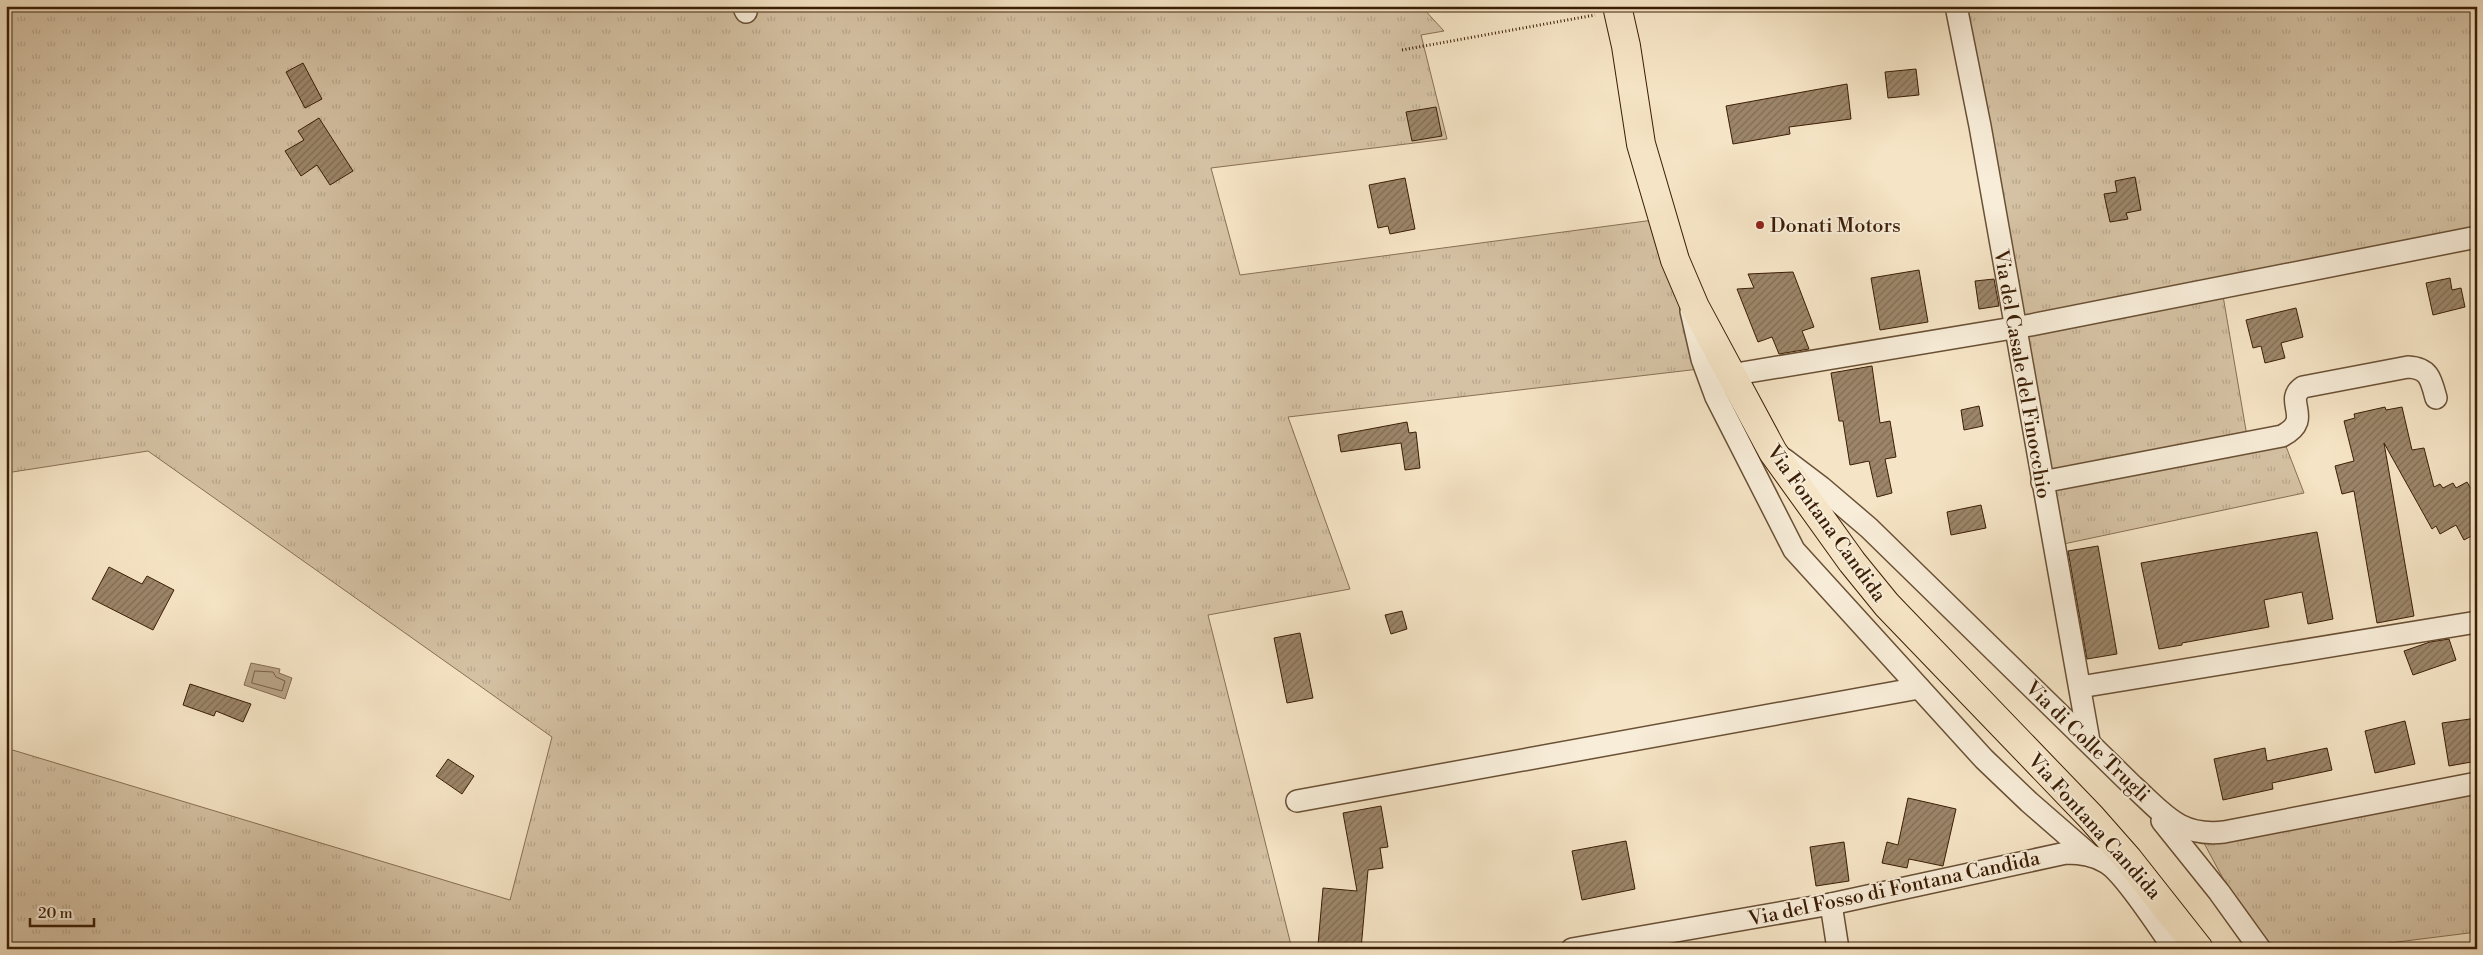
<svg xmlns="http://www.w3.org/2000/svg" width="2483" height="955" viewBox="0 0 2483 955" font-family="'Libre Bodoni',serif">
<defs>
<pattern id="grass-tufts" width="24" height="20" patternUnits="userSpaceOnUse" patternTransform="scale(1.25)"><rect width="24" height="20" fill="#d5c2a4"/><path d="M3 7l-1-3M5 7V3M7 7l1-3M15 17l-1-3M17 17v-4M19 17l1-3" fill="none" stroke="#b8a68c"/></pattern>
<pattern id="building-hatch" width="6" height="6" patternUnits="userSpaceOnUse" patternTransform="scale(1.25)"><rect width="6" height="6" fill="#9c8569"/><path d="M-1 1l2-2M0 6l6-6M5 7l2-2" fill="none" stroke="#806c54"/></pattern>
</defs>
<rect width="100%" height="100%" fill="#f5e4c5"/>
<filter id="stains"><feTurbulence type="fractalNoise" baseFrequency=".004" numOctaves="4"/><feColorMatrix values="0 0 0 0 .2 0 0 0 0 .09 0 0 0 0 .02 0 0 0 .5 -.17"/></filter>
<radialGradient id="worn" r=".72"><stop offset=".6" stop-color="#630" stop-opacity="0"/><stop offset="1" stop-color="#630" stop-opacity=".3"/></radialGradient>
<g fill="url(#grass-tufts)" stroke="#887054">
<path d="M6,6H743L746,12L775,6H1421L1444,31L1421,35L1447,139L1211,168L1240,275L1661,219L1725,366L1288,417L1350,589L1208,615L1292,949H6V748L510,900L552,737L148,451L6,473Z"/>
<path d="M1956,6H2477V238L2221,284L2248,442L2282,436L2304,493L2054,546Z"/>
<path d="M2477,783V932L2341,949H2261L2198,832Z"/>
</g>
<path fill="#b6a184" stroke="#856d51" d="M251,663L280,669L279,673L292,678L285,699L244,685Z"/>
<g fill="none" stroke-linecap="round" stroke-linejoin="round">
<path stroke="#786044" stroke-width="1" d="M255,671L273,672L276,677L285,681L282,691L252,683Z"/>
</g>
<g fill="url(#building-hatch)" stroke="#3b1e05">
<path d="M303,63L322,99L305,108L286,72Z"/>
<path d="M1916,69L1919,95L1888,98L1885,72Z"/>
<path d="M1847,84L1851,119L1789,127L1790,134L1733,144L1726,106Z"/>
<path d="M1436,107L1442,136L1412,141L1406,112Z"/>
<path d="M319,118L353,171L330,185L317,165L301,176L285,151L304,140L298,131Z"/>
<path d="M2135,177L2141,210L2126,213L2128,219L2110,222L2104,194L2117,192L2115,181Z"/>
<path d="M1405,178L1415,229L1390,234L1388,226L1378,228L1369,185Z"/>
<path d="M1919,270L1928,322L1880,330L1871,278Z"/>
<path d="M1793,272L1814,327L1802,331L1809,349L1779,354L1772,337L1758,342L1737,289L1754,288L1748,274Z"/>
<path d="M2450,278L2452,290L2461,288L2465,307L2433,315L2426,283Z"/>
<path d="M1994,279L1999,306L1979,309L1975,281Z"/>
<path d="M2296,308L2303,337L2281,343L2285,358L2265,363L2261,346L2253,348L2246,320Z"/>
<path d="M1872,366L1880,423L1890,421L1896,457L1885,459L1892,493L1877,497L1869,461L1850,465L1843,421H1839L1831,373Z"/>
<path d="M1979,406L1983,426L1964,430L1961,410Z"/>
<path d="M2385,407L2386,410L2402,407L2412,450L2424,448L2434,487L2440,484L2443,488L2453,483L2456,488L2467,482L2477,499V533L2464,540L2456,525L2440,534L2436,526L2432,529L2384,443L2414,616L2377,623L2354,491L2342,494L2335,466L2354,461L2344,421L2355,418L2354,414Z"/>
<path d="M1407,422L1409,433L1416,432L1420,468L1405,470L1401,443L1341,452L1338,435Z"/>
<path d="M1981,505L1986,528L1951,535L1947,512Z"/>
<path d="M2317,532L2333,619L2308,624L2302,592L2264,600L2269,627L2182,643V645L2159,649L2141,563Z"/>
<path d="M2098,546L2117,654L2087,659L2068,551Z"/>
<path d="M109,567L142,584L147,576L174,590L153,630L92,599Z"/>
<path d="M1402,611L1407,629L1391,634L1385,615Z"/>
<path d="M1300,633L1313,698L1287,703L1274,638Z"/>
<path d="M2449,639L2456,660L2413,675L2404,651L2430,642Z"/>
<path d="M190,684L251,704L243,722L216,711L214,716L183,705Z"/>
<path d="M2477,718V761L2449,766L2442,723Z"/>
<path d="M2405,721L2415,764L2375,773L2365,731Z"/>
<path d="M2265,748L2267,761L2327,748L2332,770L2272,783L2273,789L2223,800L2214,759Z"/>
<path d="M448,759L474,776L462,794L436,776Z"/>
<path d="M1908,798L1956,809L1943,866L1909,859L1907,868L1882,863L1887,842L1898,845Z"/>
<path d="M1381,806L1388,847L1380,848L1383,868L1368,870L1361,949L1318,945L1323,888L1357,891L1343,813Z"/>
<path d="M1626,841L1635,889L1582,900L1572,851Z"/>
<path d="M1844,842L1849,881L1816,886L1810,847Z"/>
</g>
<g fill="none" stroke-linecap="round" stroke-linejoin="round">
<defs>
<g id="minor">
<path d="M743,6L746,12"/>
<path d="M1956,6L1980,126L2089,741"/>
<path d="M1691,311L1702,359L1716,397L1794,550L1984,759L2029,802L2091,856"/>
<path d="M1730,375L2031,325L2477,237"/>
<path d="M1784,459L1821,487L1869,528L2133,786C2164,814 2179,837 2224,832L2477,783"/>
<path d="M2042,482L2282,436C2315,419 2282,401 2303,387L2408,367C2429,368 2431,379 2436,398"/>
<path d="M2080,687L2477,622"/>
<path d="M1297,801L1919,688"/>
<path d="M2162,821L2219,892L2260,949"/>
<path d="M1831,904L1838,949"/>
<path d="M1572,949L1831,904L2066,853C2080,853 2095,855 2107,863C2125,874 2160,929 2174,949"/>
</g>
<path id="major" d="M1617,6L1626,46L1641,144L1675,260L1695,307L1773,452L1852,562L1887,605L2091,817L2128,859L2199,949"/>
</defs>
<use href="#minor" stroke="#6a5035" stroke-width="24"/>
<use href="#major" stroke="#3b1e05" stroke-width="30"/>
<path stroke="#3b1e05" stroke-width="3" stroke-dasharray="1 2.5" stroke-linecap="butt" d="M1402,50L1595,15"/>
<use href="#minor" stroke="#f8edd9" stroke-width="21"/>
<use href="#major" stroke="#f5e4c5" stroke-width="28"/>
</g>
<circle fill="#8f2418" stroke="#f8edd9" stroke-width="2" cx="1760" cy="225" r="5"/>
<g text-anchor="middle" stroke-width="4" stroke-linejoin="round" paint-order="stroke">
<g font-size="20" fill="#3b1e05" stroke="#f8edd9" text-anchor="start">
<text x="1770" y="232">Donati Motors</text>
</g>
<g font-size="20" fill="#3b1e05" stroke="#f8edd9">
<text transform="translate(2023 374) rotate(80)" y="7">Via del Casale del Finocchio</text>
<text transform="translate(1827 523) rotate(54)" y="7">Via Fontana Candida</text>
<text transform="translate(2088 741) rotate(44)" y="7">Via di Colle Trugli</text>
<text transform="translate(2095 826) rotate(48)" y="7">Via Fontana Candida</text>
<text transform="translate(1894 888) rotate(-12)" y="7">Via del Fosso di Fontana Candida</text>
</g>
</g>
<rect width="2483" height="955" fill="none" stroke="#f5e4c5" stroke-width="25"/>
<rect x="8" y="8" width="2468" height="940" fill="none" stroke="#3b1e05" stroke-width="2.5"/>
<rect x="12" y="12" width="2458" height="930" fill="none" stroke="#3b1e05"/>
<path d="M30 918v8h64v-8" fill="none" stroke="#3b1e05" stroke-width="2.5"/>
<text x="38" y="918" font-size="15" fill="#3b1e05" stroke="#f8edd9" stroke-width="4" paint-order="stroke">20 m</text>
<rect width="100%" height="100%" filter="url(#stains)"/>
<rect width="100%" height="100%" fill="url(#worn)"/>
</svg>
